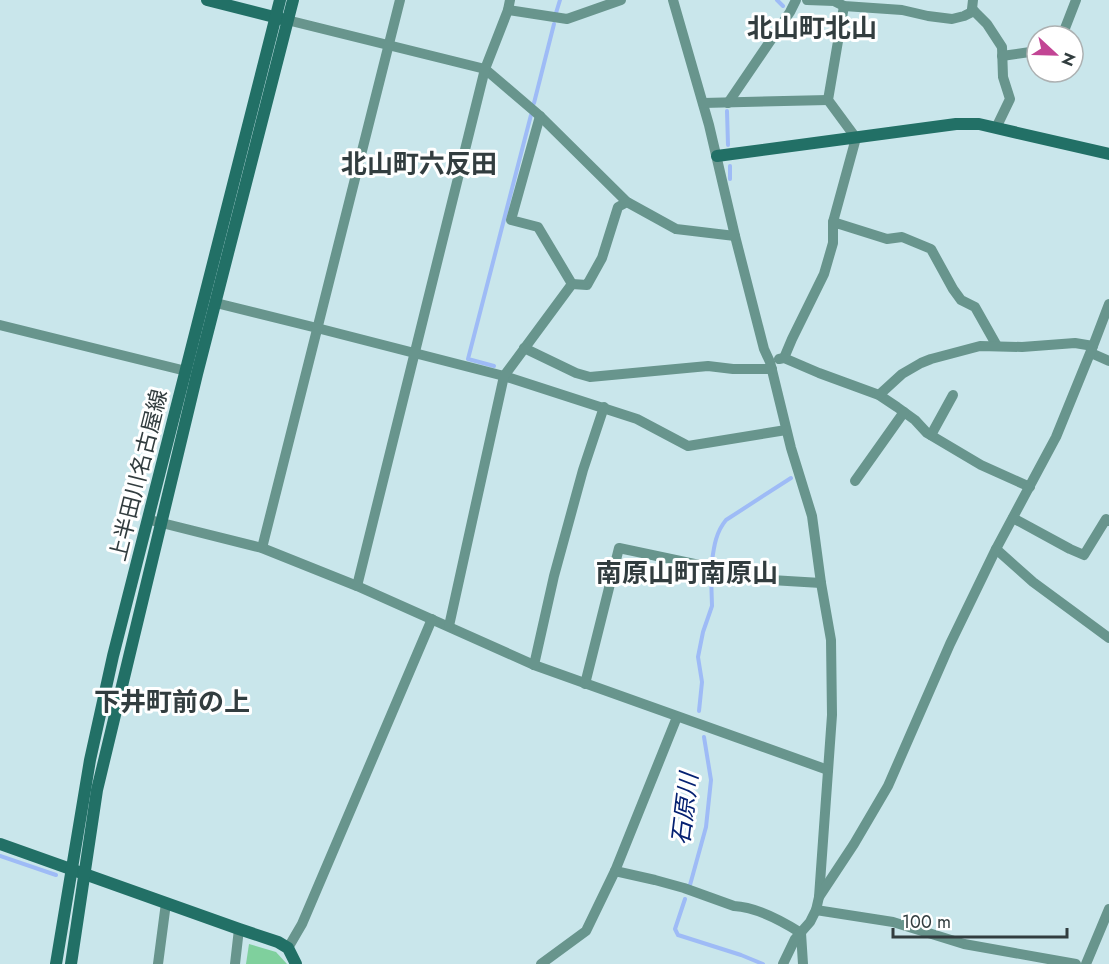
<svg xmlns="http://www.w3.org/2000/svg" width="1109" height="964" viewBox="0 0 1109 964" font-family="Jost,'Noto Sans JP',sans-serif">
<rect width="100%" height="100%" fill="#c9e6eb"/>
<path fill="#7fd09d" d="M249,944L276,952L287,964H246Z"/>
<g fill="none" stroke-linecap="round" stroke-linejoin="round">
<g stroke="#9ebbf6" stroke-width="4">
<path d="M777,0L783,6"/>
<path d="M556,13L560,0"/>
<path d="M534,103L554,24"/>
<path d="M727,111L728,145"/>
<path d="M730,179V166"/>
<path d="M494,366L468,359L531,115"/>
<path d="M712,561C714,546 716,532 726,520L791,478"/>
<path d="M699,711L702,682L698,657L703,632L712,606L711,574"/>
<path d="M0,856L56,875"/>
<path d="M690,885L706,827L711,780L704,737"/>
<path d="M685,899L675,929L678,935L741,955L763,964"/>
</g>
<g stroke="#68958d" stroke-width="10">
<path d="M673,0L709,125L735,236L764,349L770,362L791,448L812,516L821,583L831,640L832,715L819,897"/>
<path d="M807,0L834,1L844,6L902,10L928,16L952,19L964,16L974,11"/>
<path d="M973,0L972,9L987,24L1002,47L1003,77L1010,99L996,128"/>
<path d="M508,10L567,19L621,0"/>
<path d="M287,20L485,69L540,116L627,202L676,229L735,236"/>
<path d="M1062,36L1076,0"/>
<path d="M1002,56L1037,51"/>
<path d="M703,103L828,100"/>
<path d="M728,103L790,12L796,0"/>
<path d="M540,116L511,220L538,227L572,284"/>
<path d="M833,222L856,138L828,100L844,6"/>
<path d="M216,303L317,328L504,376L637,419L688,446L786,430"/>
<path d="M0,325L186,371"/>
<path d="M524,348L576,373L590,377L708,366L733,369H772"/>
<path d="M1091,353L1109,361"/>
<path d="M784,358L792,339L824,274L833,243V222L887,239L902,237L931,249L953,289L961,300L975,307L997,346"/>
<path d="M779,359L784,358L819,373L879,395L897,407L915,420L927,433L981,465L1030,487"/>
<path d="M879,395L902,374L921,363L931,359L980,346L1022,347L1075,343L1093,346"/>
<path d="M931,435L953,395"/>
<path d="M855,481L904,412"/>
<path d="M1013,518L1070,549L1084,555L1106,519L1109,521"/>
<path d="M154,521L262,548L357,586L534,665L828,770"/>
<path d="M262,548L400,0"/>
<path d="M996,549L1033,582L1109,638"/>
<path d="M357,586L485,69L508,10L510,0"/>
<path d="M449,626L504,376L572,284L587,285L602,258L618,207L627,202"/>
<path d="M534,665L554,576L583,470L604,407"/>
<path d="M585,684L619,548L771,580L821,583"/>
<path d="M615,871L655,880L684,888L734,906C757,907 782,921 801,933"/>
<path d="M816,910L893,922L964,944L1076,964"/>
<path d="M801,933L803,964"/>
<path d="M288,948L302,924L432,619"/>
<path d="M158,964L166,903"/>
<path d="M235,964L239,929"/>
<path d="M541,964L586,931L615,871L677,717"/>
<path d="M783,964L795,939L810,922L816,910L819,897L854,844L888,786L950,644L996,549L1056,437L1093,346L1109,304"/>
<path d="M1086,964L1109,909"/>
</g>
<g stroke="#227066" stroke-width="12">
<path d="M207,0L282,19"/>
<path d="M717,156L956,124H979L1109,154"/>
<path d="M0,844L239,929L278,942L288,948L296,964"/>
<path d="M56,964L90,760L113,656L280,0"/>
<path d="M71,964L97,790L197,374L293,0"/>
</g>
</g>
<g text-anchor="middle" stroke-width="6" stroke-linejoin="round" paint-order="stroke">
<g font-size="22" fill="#323d3f" stroke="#fff">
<text transform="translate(138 475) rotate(-76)" y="8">上半田川名古屋線</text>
</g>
<g font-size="24" font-style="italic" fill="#052172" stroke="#fff">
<text transform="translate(685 809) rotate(-83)" y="8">石原川</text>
</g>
<g font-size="26" font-weight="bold" fill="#323d3f" stroke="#fff">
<text x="812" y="37">北山町北山</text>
<text x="419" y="173">北山町六反田</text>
<text x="687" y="582">南原山町南原山</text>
<text x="172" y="711">下井町前の上</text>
</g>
</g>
<g transform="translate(1055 54) rotate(112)"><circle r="28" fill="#ffffff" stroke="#adb1b2" stroke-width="1.5"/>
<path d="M0-4.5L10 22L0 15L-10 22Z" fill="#c24594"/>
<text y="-9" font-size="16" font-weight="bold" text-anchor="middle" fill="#323d3f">N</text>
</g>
<path d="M893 928v9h174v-9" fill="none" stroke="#323d3f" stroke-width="3"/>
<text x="902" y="928" font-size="18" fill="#323d3f" stroke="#ffffff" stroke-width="4.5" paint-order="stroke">100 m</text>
</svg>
